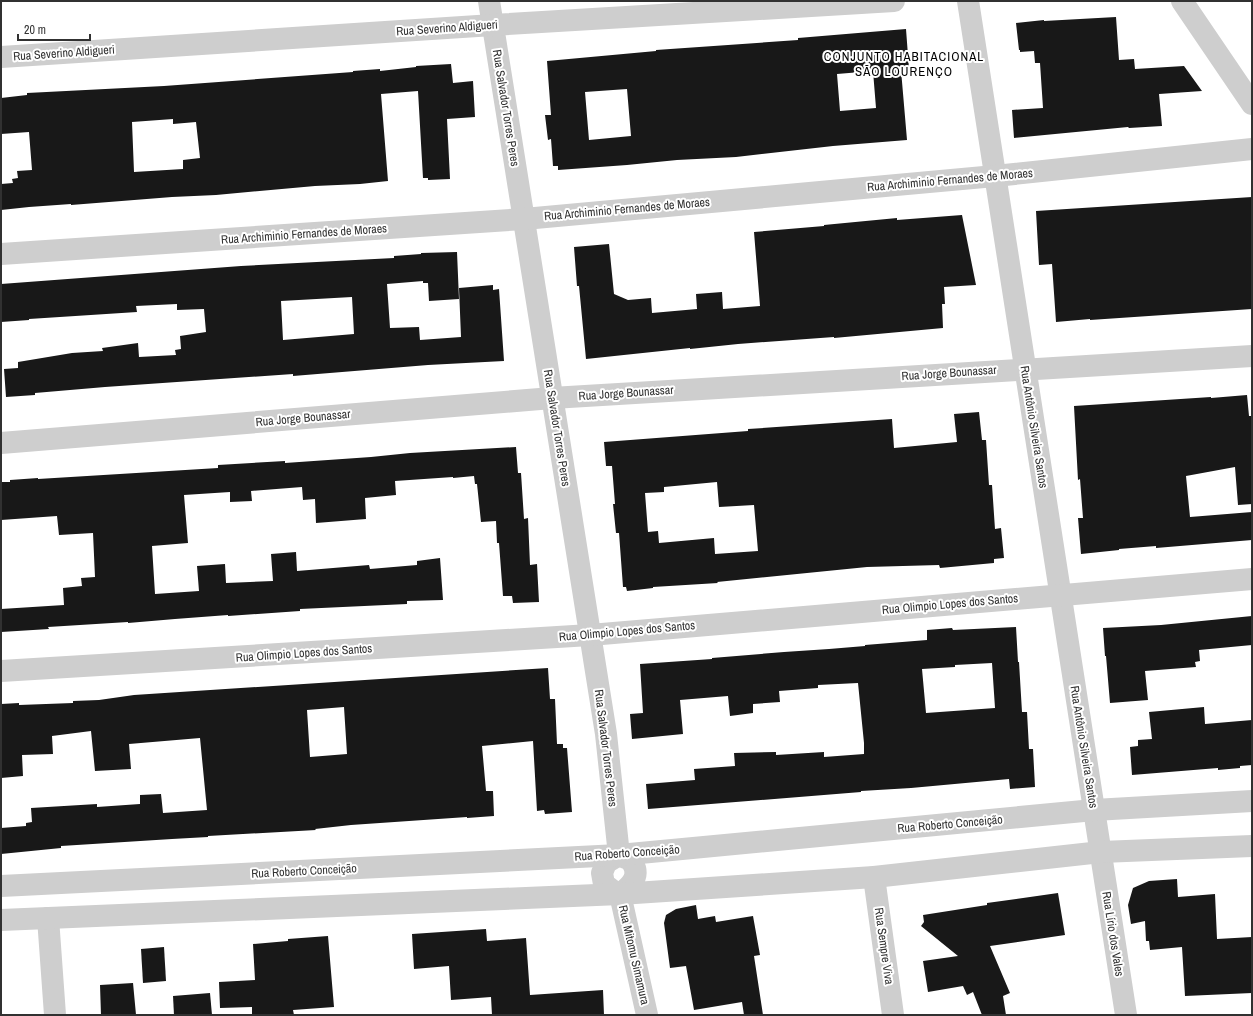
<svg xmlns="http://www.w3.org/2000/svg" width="1253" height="1016" viewBox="0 0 1253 1016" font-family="'Archivo Narrow',sans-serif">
<rect width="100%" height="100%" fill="#fff"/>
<g fill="#181818" fill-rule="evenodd">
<path d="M1116,17L1119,60L1134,59L1135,69L1184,66L1202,91L1159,94L1162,126L1129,128L1128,127L1014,138L1012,110L1043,108L1040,63H1035L1034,51L1020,52V50H1019L1016,23L1044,20V21Z"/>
<path d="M906,29L909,69L901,70L907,140L833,146L736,157L677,160L627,165L558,170V166H553L551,139L548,140L545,115H551L547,61L656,51V50L798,40V38ZM873,71L876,108L840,111L837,74ZM627,89L631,136L589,140L585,92Z"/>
<path d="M451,64L453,83L473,81L475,117L447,119L450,179L428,180V178H423L418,91L381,94L388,181L360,184L315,186L216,195L172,197L71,205V204L29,207L1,210V184L13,183L12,179L18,178L17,171L32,170L29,132L1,134V98L27,95V93L164,86L353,72V71L380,69V71L416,67V66ZM173,119V124L196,122L200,158L183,160V169L134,172L132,122Z"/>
<path d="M1252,197V309L1090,320V319L1056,322L1052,264L1039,265L1036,211Z"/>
<path d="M962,215L976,285L944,287L945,304H942L943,328L834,338V337L738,344L690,349V348L586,359L579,286H577L574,247L609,244L614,294L628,300L651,298L652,313L697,309L696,294L722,292L723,309L760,306L754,232L824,226V225L897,218V220Z"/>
<path d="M457,252L459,299L429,301L428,283H423V281L387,284L390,328L419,327L420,340L461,337L459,288L493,285V290L499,289L504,361L428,365L293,376V374L105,387L35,393V395L6,397L4,369L18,368V362L72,353L103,351L102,348L138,343L139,357L176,355L175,350L181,349L180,336L206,332L204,309L177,310V304L136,306L137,312L29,319V320L1,322V284L241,266L394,258V256L421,254V253ZM352,297L354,334L283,340L281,301Z"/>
<path d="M1247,395L1249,416H1252V504L1238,505L1235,467L1186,476L1190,517L1252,512V540L1156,548V546L1119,549V550L1081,554L1078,518H1083L1080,479L1078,480L1074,406L1211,397V398Z"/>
<path d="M979,412L982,440H986L989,485H992L995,529L1001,528L1004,558L994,559V563L940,568L939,565L867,567L717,582L718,583L653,587V588L627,591L626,587H623L619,533H616L613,504H615L612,466H606L604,442L748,431V429L892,419L894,448L957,442L954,414ZM717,482L719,507L754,505L758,551L715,554L714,538L659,543L658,531L648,532L645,493L664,492V487Z"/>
<path d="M516,447L518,473H521L524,519L528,518L530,565L537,564L539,602L513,603L512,596H503L499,543H497L496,521L481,522L477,484H475L474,476L453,478V477L395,481L396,495L365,498L366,519L316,523L315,499L303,500L302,487L251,491L252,501L230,502V492L184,495L188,543L152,546L155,594L199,591L197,566L225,564L226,583L273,581L271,554L296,552L297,571L369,565L370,569L417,565V561L440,558L443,600L407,601V604L300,609V611L228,616V615L175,619L128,623V622L48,627L49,629L1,632V609L64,605L63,588L82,586L81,578L95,577L93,533L59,535L57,516L1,520V482H10V480L38,478V479L218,468V465L285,461V463L371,457L410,453Z"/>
<path d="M1252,616V645L1199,650L1200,661L1195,662L1196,667L1145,671L1148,700L1110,703L1106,656H1105L1103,628L1161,625Z"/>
<path d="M1016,627L1018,662H1019L1022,712H1027L1029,749H1033L1035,787L1010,789L1009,779L911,788L861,791V792L648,809L646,784L695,780L694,769L735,766L734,753L776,752V755L824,752V757L864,754V743L858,683L818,685V688L779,691L780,702L753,704V713L730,716L728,696L680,700L683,734L632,739L630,714L643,713L640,664L712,659V658L784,652L829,649L865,646V645L927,640V630L952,628L953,630ZM992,663L995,708L926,713L922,669L955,667V665Z"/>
<path d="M548,668L550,699H555L557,744H563V748H567L572,812L545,814L544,810L537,811L533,741L482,746L486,791H493L494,816L467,818V817L351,825L315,829L316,830L208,836V837L172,839L61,846V848L1,854V828L26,826V823L32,822L31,808L97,804V807L140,804V795L161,794L163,813L207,810L200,738L129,744L131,769L95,771L91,731L52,736L53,754L22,755L23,776L1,778V704L19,703V705L73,703V701L99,700L134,695ZM344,707L347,754L310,757L307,710Z"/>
<path d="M1204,707L1205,724L1252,720V765L1240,766V768L1218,770V768L1132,775L1130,747L1138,746V740L1152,739L1149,712Z"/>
<path d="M1177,879L1178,897L1215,894L1217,939L1252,937V993L1185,996L1182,947L1150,950L1149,941H1146L1145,921L1131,924L1128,905L1133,888L1149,881Z"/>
<path d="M1058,893L1065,935L990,946L1010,993L1003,996L1006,1015H982L973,992L967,995L963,986L928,992L923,961L958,956L921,926L924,922L923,915L987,905V903Z"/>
<path d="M696,905L698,919L715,916L716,922L753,916L760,955L754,956L763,1015H744L742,1002L694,1010L686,966L670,968L664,923L666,915L676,909Z"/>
<path d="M486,929L487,941L526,938L530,995L603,990L604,1015H492L491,997L451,1000L449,966L414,969L412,934Z"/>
<path d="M328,936L334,1007L293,1010L294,1015H252V1007L220,1008L219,982L255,980L253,944L288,941V939Z"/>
<path d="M164,947L166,981L143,983L141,949Z"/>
<path d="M133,983L136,1015H101L100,985Z"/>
<path d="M210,993L212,1015H174L173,996Z"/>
</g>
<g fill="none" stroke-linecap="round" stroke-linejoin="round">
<g stroke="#cecece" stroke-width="22">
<path d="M489,1L606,734L619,855"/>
<path d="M968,1L1126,1015"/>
<path d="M1182,1L1252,104"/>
<path d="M1,57L493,25L894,1"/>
<path d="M1,254L524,219L995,176L1252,149"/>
<path d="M1,443L552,398L1252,356"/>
<path d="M1,671L590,635L1252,579"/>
<path d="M619,855L606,863L602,873L604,884L612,890L620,894L647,1015"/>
<path d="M619,855C622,857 628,858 631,861C642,875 631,886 620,894"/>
<path d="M874,877L893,1015"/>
<path d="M1,886L619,855L1094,810L1252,801"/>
<path d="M48,918L55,1015"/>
<path d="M1,920L620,894L874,877L1101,852L1252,846"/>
</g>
</g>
<g text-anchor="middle" stroke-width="4" stroke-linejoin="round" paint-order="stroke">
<g font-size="12" fill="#313131" stroke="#fff">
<text transform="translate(447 28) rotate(-4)" y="4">Rua Severino Aldigueri</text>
<text transform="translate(64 53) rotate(-4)" y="4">Rua Severino Aldigueri</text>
<text transform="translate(506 108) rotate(81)" y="4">Rua Salvador Torres Peres</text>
<text transform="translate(950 180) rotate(-5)" y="4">Rua Archiminio Fernandes de Moraes</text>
<text transform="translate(627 209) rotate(-5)" y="4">Rua Archiminio Fernandes de Moraes</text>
<text transform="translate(304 234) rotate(-4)" y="4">Rua Archiminio Fernandes de Moraes</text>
<text transform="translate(949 373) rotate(-4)" y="4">Rua Jorge Bounassar</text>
<text transform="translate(626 393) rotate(-4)" y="4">Rua Jorge Bounassar</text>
<text transform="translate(303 418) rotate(-5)" y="4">Rua Jorge Bounassar</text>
<text transform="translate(1034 427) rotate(81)" y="4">Rua Antônio Silveira Santos</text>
<text transform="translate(557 428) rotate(81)" y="4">Rua Salvador Torres Peres</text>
<text transform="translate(950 604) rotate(-5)" y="4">Rua Olimpio Lopes dos Santos</text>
<text transform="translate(627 631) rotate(-5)" y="4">Rua Olimpio Lopes dos Santos</text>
<text transform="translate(304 653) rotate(-4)" y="4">Rua Olimpio Lopes dos Santos</text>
<text transform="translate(1084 747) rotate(81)" y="4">Rua Antônio Silveira Santos</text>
<text transform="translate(606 748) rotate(83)" y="4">Rua Salvador Torres Peres</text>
<text transform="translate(950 824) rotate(-5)" y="4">Rua Roberto Conceição</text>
<text transform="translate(627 853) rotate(-4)" y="4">Rua Roberto Conceição</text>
<text transform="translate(304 871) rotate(-3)" y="4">Rua Roberto Conceição</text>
<text transform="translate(1113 934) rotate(81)" y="4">Rua Lírio dos Vales</text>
<text transform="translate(884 946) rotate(82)" y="4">Rua Sempre Viva</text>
<text transform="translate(634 955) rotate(77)" y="4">Rua Mitomu Simamura</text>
</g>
<g font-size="13" letter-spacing="1" fill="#000" stroke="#fff">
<text x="904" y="61">CONJUNTO HABITACIONAL<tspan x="904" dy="15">SÃO LOURENÇO</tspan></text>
</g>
</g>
<rect width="1253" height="1016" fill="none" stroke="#313131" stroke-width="4"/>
<path d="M18 34v6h72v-6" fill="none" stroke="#313131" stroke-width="2"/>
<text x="24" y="34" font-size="12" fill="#313131" stroke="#ffffff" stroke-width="3" paint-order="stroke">20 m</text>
</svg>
